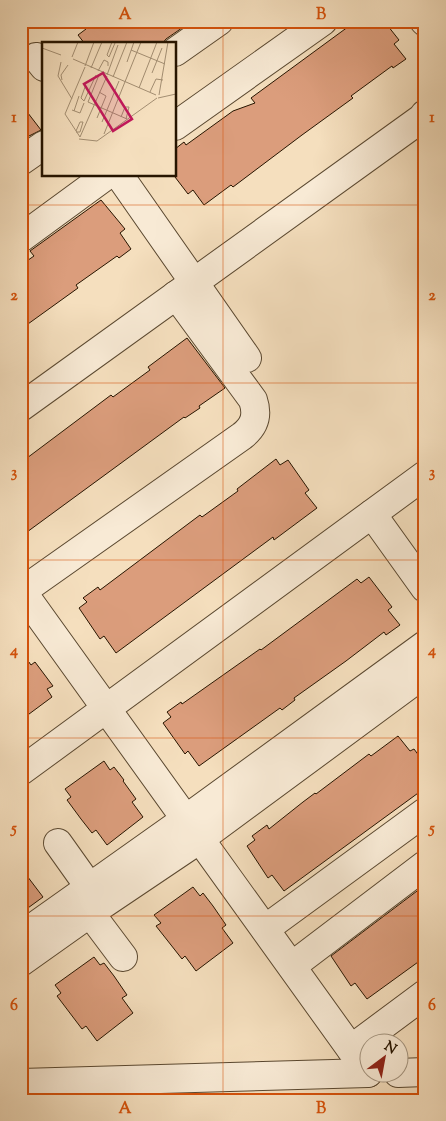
<svg xmlns="http://www.w3.org/2000/svg" width="446" height="1121" viewBox="0 0 446 1121" font-family="'Sorts Mill Goudy',serif">
<rect width="100%" height="100%" fill="#f5dfbe"/>
<filter id="stains"><feTurbulence type="fractalNoise" baseFrequency=".004" numOctaves="4"/><feColorMatrix values="0 0 0 0 .2 0 0 0 0 .09 0 0 0 0 .02 0 0 0 .5 -.17"/></filter>
<radialGradient id="worn" r=".72"><stop offset=".6" stop-color="#630" stop-opacity="0"/><stop offset="1" stop-color="#630" stop-opacity=".3"/></radialGradient>
<g fill="#db9d7c" stroke="#271500">
<path d="M81,21H192L166,39L162,44H85L78,35L86,29Z"/>
<path d="M356,21H384L399,40L394,44L406,59L393,68L392,66L351,96L353,98L302,135L233,187L231,185L204,205L193,190L188,194L175,177V149L184,142L186,145L233,111L255,103L251,98Z"/>
<path d="M21,104L41,130L27,137L21,129Z"/>
<path d="M101,200L125,229L120,233L131,249L119,258L117,256L76,285L78,288L21,329V265L34,256L30,251Z"/>
<path d="M187,338L225,388L199,406L200,408L185,418L184,417L27,532L21,524V471L27,467L23,461L111,395L113,397L150,370L148,367Z"/>
<path d="M276,459L280,465L288,460L309,490L305,493L317,508L274,540L273,537L116,653L104,636L100,639L79,608L87,602L83,598L98,587L100,590L200,515L202,517L238,491L237,489Z"/>
<path d="M369,577L392,607L388,610L400,625L386,635L384,632L346,661L294,698L295,700L282,710L280,708L199,766L188,751L185,754L163,723L171,717L167,712L181,702L182,704L260,649L261,650L357,579L361,583Z"/>
<path d="M21,651L31,665L35,662L53,686L47,689L52,697L21,720Z"/>
<path d="M398,736L410,751L414,749L425,764V788L284,891L272,875L268,878L247,846L255,840L252,836L267,825L269,829L303,802L315,793L316,794L369,754L371,756Z"/>
<path d="M104,761L110,770L114,767L124,780L123,781L136,799L132,802L143,817L107,845L96,830L92,833L81,819L67,800L71,797L65,789Z"/>
<path d="M21,868L43,897L21,913Z"/>
<path d="M425,885V957L367,999L355,983L351,986L331,956Z"/>
<path d="M193,887L200,896L203,893L213,906L226,925L222,928L233,943L196,971L185,956L182,959L171,945L156,926L161,923L154,915Z"/>
<path d="M94,957L100,965L104,963L114,976L127,995L122,998L133,1013L97,1041L86,1026L82,1029L57,996L61,993L55,985Z"/>
</g>
<g fill="none" stroke-linecap="round" stroke-linejoin="round">
<defs>
<g id="minor">
<path d="M424,21L425,22"/>
<path d="M175,52L219,21"/>
<path d="M36,57L44,67"/>
<path d="M175,126L323,21"/>
<path d="M21,161L44,145"/>
<path d="M119,175L247,358"/>
<path d="M21,238L107,175"/>
<path d="M21,407L422,118L425,114"/>
<path d="M372,514L425,588"/>
<path d="M21,590L368,1073"/>
<path d="M21,592L242,436C255,426 258,415 253,400L176,295"/>
<path d="M21,771L425,475"/>
<path d="M58,843L90,888"/>
<path d="M90,913L123,957"/>
<path d="M265,929L425,812"/>
<path d="M21,936L186,819L425,645"/>
<path d="M21,962L90,913L200,839L425,673"/>
<path d="M292,966L425,865"/>
<path d="M351,1049L425,994"/>
<path d="M398,1073L425,1072"/>
<path d="M21,1083L368,1073"/>
</g>
</defs>
<use href="#minor" stroke="#5a4830" stroke-width="30"/>
<use href="#minor" stroke="#f8ead5" stroke-width="28"/>
</g>
<path fill="none" stroke="#d5520b" stroke-width="1" stroke-opacity="0.55" d="M223,21V1100M21,205H425M21,383H425M21,560H425M21,738H425M21,916H425"/>
<g transform="translate(42 42)">
<rect width="134" height="134" fill="#f5dfbe"/>
<path fill="none" stroke="#a38e72" stroke-width="1" d="M70,0L65,13L67,15L73,1M0,6L19,13M89,8L123,22M30,15L36,0M31,17L114,53M19,20L16,34L30,57M85,20L92,0M43,24L52,0M49,26L60,0M56,29L62,18L66,20V24M110,31L120,6M57,33L46,60L85,77M65,33L76,3M71,35L85,0M20,38L19,33L26,23M43,45L39,56L42,59L54,33M97,46L115,0M108,50L114,37L121,38M117,53L126,0M116,56L134,52M30,68L38,71L42,61M32,69L37,54M79,75L83,65H87L84,77M55,76L64,54L57,50M60,80L77,39M34,89L38,80H41L38,90H34M62,92L99,0M38,95L23,72L43,25M38,95L65,34M37,97L55,99L115,56"/>
<path fill="#c2185b" fill-opacity="0.15" stroke="#c2185b" stroke-width="2.5" d="M61,31L90,77L71,89L42,42Z"/>
<rect width="134" height="134" fill="none" stroke="#271500" stroke-width="2.5"/>
</g>
<rect width="446" height="1121" fill="none" stroke="#f5dfbe" stroke-width="55"/>
<g transform="translate(384 1058) rotate(32)"><circle r="24" fill="#f8ead5" stroke="#a49580"/>
<path d="M0-4L9 19L0 12L-9 19Z" fill="#8f2418"/>
<text y="-8" font-size="14" font-weight="bold" text-anchor="middle" fill="#271500">N</text>
</g>
<rect x="28" y="28" width="390" height="1066" fill="none" stroke="#d5520b" stroke-width="2"/>
<g font-size="16" text-anchor="middle" font-weight="bold" fill="#d5520b">
<text x="125" y="19">A</text>
<text x="321" y="19">B</text>
<text x="14" y="122">1</text>
<text x="432" y="122">1</text>
<text x="14" y="300">2</text>
<text x="432" y="300">2</text>
<text x="14" y="477">3</text>
<text x="432" y="477">3</text>
<text x="14" y="655">4</text>
<text x="432" y="655">4</text>
<text x="14" y="833">5</text>
<text x="432" y="833">5</text>
<text x="14" y="1010">6</text>
<text x="432" y="1010">6</text>
<text x="125" y="1113">A</text>
<text x="321" y="1113">B</text>
</g>
<rect width="100%" height="100%" filter="url(#stains)"/>
<rect width="100%" height="100%" fill="url(#worn)"/>
</svg>
